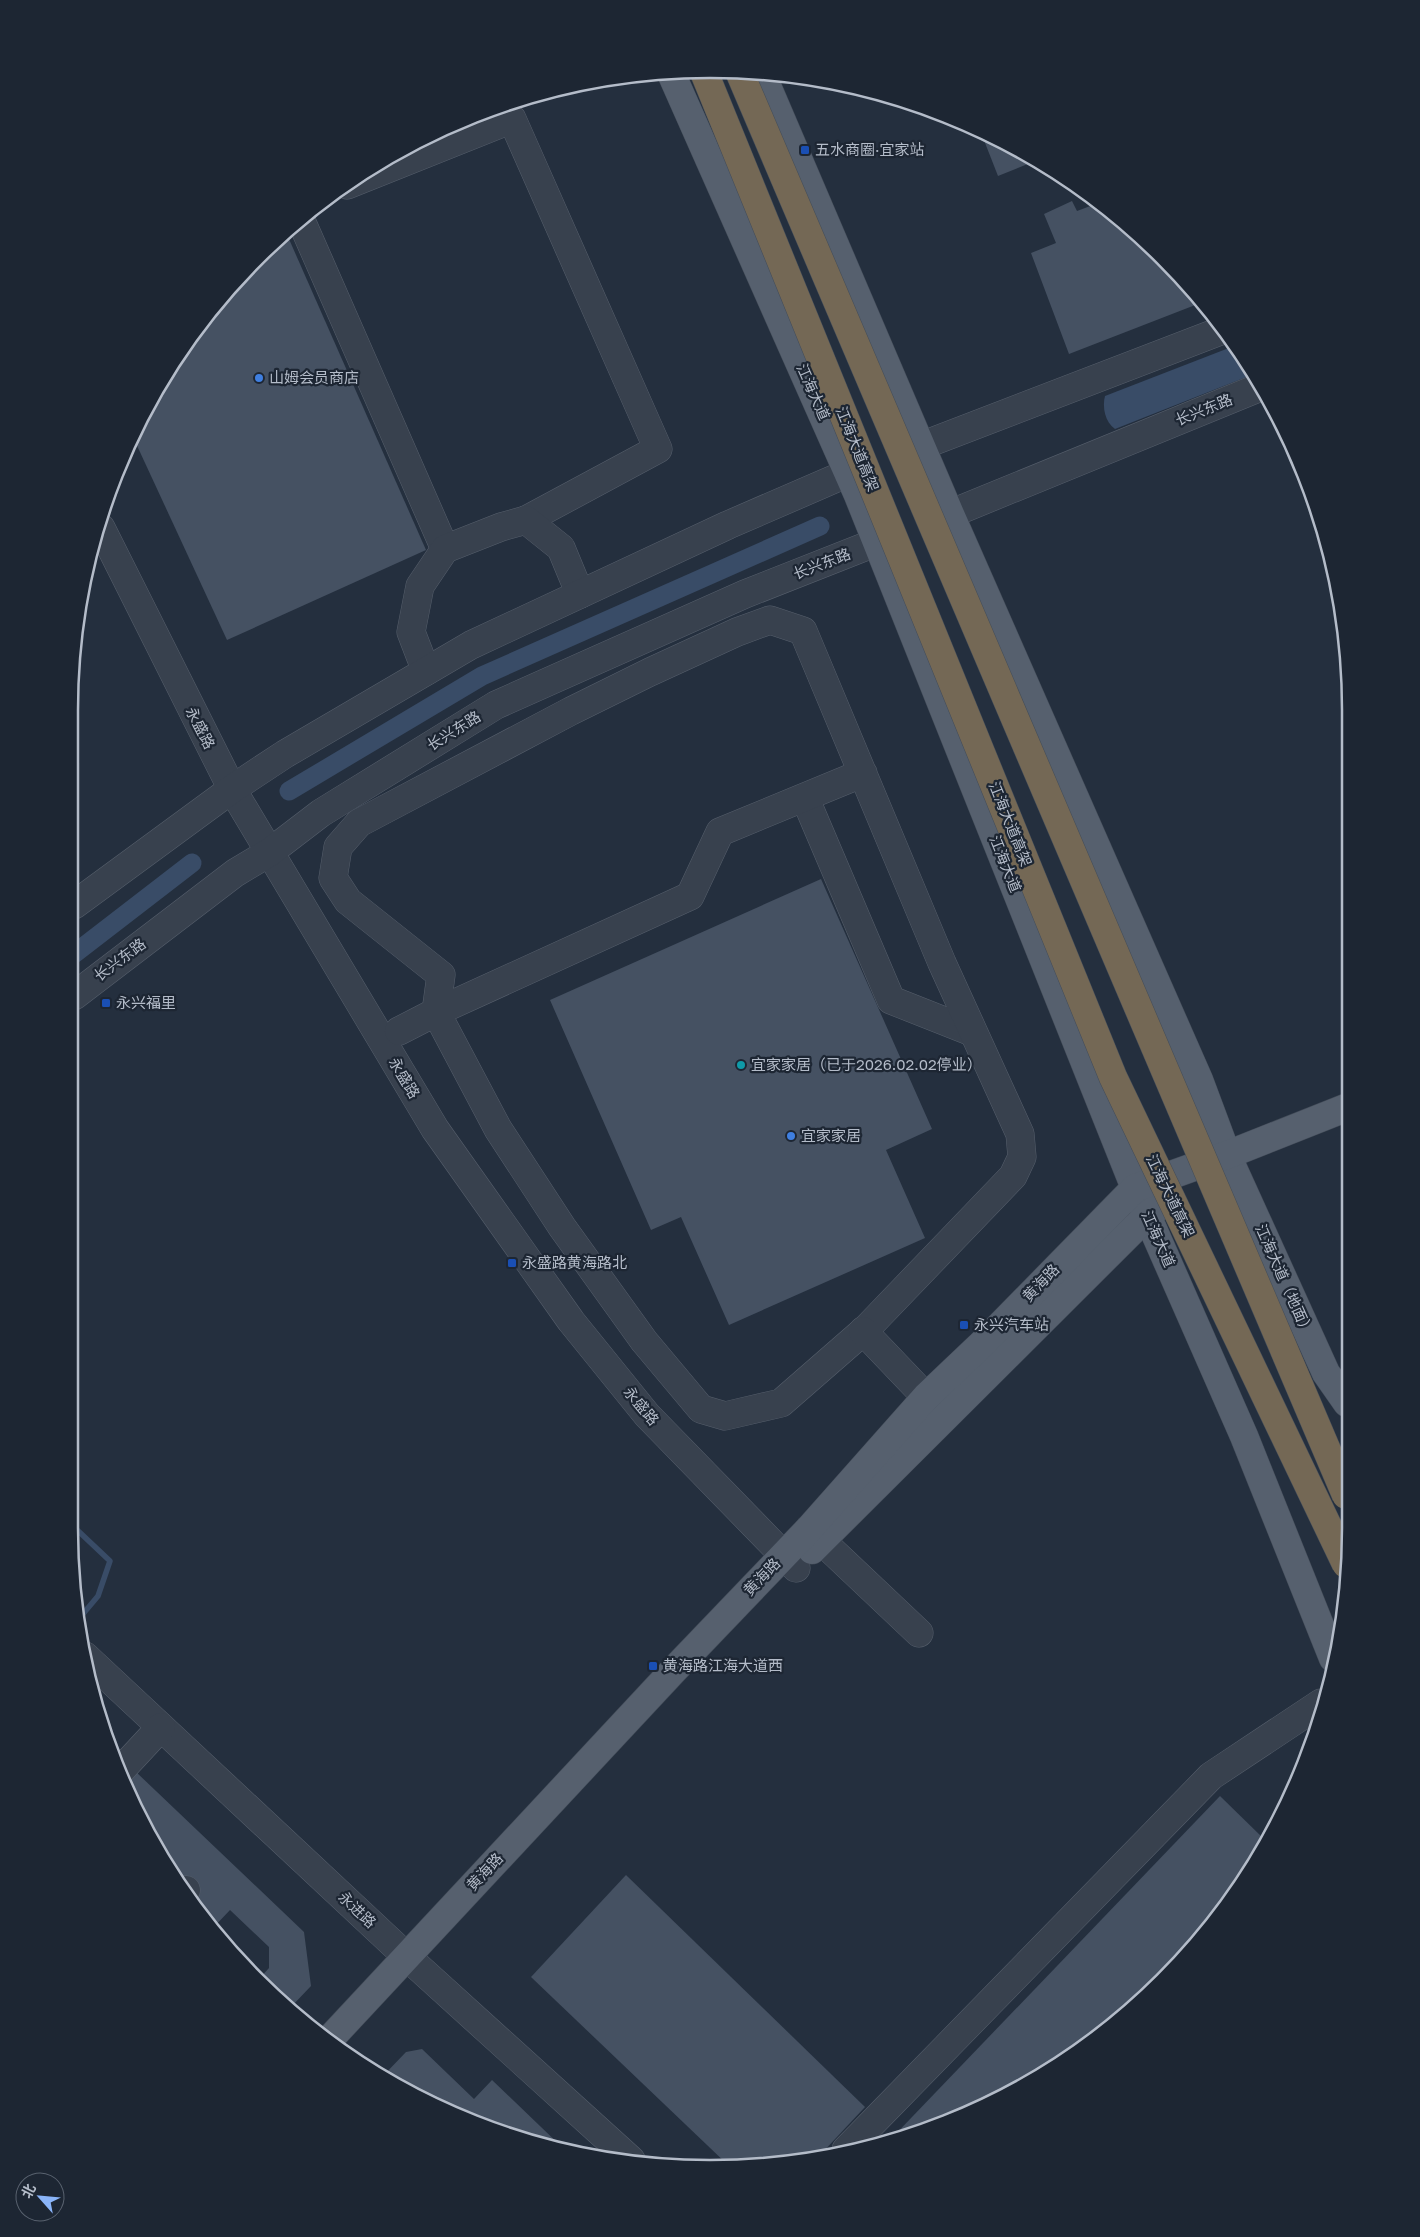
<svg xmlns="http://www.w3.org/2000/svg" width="1420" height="2237" viewBox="0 0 1420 2237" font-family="'Golos Text','Noto Sans SC',sans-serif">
<rect width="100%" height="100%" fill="#242f3e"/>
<path fill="#394c67" d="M1234,346L1254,374L1115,429C1105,422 1102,407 1105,396Z"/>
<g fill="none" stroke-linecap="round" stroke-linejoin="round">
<path stroke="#394c67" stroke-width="5.5" d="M74,1527L110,1561L98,1596L77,1621"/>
<g stroke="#394c67" stroke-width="19">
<path d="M289,791L482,676L820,526"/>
<path d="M74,954L192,863"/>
</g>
</g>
<g fill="#455162">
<path d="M980,130L994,135L1035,161L998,176Z"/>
<path d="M1072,201L1077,211L1101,202L1192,287L1203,302L1069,354L1031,253L1056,243L1044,214Z"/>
<path d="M285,230L426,550L227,640L133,437L201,319Z"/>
<path d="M821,879L932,1129L886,1150L925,1238L729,1325L681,1217L651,1230L550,1000Z"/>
<path d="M135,1771L304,1932L311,1986L290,2008L259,1979L269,1968V1947L230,1910L212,1929L188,1897L196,1888L164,1858L126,1780Z"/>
<path d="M1220,1796L1264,1839L1219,1918L1163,1981L1066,2060L993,2102L889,2141Z"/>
<path d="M626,1875L865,2107L821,2154L729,2166L531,1977Z"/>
<path d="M422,2049L474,2099L492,2080L566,2151L504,2134L382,2077L406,2052Z"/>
</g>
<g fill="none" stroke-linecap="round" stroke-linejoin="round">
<defs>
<g id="minor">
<path d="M347,185L512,119L658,449L526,520"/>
<path d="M300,218L445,549"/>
<path d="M921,446L1223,330"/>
<path d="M950,514L1263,386"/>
<path d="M101,528L232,789L435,1129L571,1321L647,1415L796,1568"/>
<path d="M426,671L411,632L420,586L445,549L501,527L526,520L561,548L580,594"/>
<path d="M805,798L891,1000L972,1032"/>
<path d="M74,905L232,789L285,754L471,645L728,525L848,473"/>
<path d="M74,996L235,873L270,852L321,813L496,705L745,594L877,542"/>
<path d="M399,1031L436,1012L441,975L348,901L333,878L338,847L359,823L571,711L650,672L737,632L770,620L803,631L942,963L1020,1134L1022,1157L1013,1176L867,1328L781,1403L725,1416L701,1409L644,1341L562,1227L498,1129L436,1012L690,896L720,832L863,773"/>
<path d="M863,1331L926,1397"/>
<path d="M809,1529L919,1633"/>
<path d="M85,1656L406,1956L631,2160"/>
<path d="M121,1770L161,1727"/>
<path d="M184,1893L186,1890"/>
<path d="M846,2150L1211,1776L1321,1703"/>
</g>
<g id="major">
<path d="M761,72L950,514L1199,1080L1227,1155L1326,1373L1347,1403"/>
<path d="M671,73L858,495L1135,1188L1244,1436L1333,1658"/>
<path d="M812,1550L1148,1215L1162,1204"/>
<path d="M328,2041L673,1671L809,1529L926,1397L985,1341L1135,1188L1227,1155L1348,1107"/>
</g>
</defs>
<use href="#minor" stroke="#565f6c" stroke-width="29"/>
<use href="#major" stroke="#414a57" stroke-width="29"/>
<use href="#minor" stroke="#38414e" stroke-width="28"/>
<use href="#major" stroke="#56606e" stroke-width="28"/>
<defs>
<g id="highway-bridge">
<path d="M739,71L1346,1495"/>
<path d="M704,72L1113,1077L1346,1564"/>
</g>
</defs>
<use href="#highway-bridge" stroke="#434c59" stroke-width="29" stroke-linecap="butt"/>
<use href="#highway-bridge" stroke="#746855" stroke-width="28"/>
</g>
<g fill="#1a4fb4" stroke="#1d2633" stroke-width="2">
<rect x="800" y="145" width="10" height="10" rx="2.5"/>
<rect x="101" y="998" width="10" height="10" rx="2.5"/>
<rect x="507" y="1258" width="10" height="10" rx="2.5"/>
<rect x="959" y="1320" width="10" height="10" rx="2.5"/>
<rect x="648" y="1661" width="10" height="10" rx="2.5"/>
</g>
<g fill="#3f7fe0" stroke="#1d2633" stroke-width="2">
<circle cx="259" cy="378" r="5"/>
<circle cx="791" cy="1136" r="5"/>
</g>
<circle fill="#0f9aa8" stroke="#1d2633" stroke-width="2" cx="741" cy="1065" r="5"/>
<g text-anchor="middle" stroke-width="4.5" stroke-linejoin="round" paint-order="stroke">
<g font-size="15" fill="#b4bcc9" stroke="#1d2633" text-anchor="start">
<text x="815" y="155">五水商圈·宜家站</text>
<text x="269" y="383">山姆会员商店</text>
<text x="116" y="1008">永兴福里</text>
<text x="751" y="1070">宜家家居（已于2026.02.02停业）</text>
<text x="801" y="1141">宜家家居</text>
<text x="522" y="1268">永盛路黄海路北</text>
<text x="974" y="1330">永兴汽车站</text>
<text x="663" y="1671">黄海路江海大道西</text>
</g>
<g font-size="15" fill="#b4bcc9" stroke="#1d2633">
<text transform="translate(813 392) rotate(66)" y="5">江海大道</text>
<text transform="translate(1204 410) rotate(-22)" y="5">长兴东路</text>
<text transform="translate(857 449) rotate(68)" y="5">江海大道高架</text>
<text transform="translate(822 564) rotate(-21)" y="5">长兴东路</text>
<text transform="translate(200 728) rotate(63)" y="5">永盛路</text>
<text transform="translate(454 731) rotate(-32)" y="5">长兴东路</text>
<text transform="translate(1010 824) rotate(68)" y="5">江海大道高架</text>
<text transform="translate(1005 864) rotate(68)" y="5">江海大道</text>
<text transform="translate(120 960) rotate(-37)" y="5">长兴东路</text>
<text transform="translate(404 1078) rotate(59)" y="5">永盛路</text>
<text transform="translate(1170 1196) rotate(64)" y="5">江海大道高架</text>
<text transform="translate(1158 1239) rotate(66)" y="5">江海大道</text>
<text transform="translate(1284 1280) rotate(66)" y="5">江海大道（地面）</text>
<text transform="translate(1041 1283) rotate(-46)" y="5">黄海路</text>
<text transform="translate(641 1406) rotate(50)" y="5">永盛路</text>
<text transform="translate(762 1577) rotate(-46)" y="5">黄海路</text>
<text transform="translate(485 1872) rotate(-47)" y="5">黄海路</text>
<text transform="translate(357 1910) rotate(43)" y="5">永进路</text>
</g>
</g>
<path d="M0 0H1420V2237H0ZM710 78H710A632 632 0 0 1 1342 710V1528A632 632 0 0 1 710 2160H710A632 632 0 0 1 78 1528V710A632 632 0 0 1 710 78Z" fill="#1d2633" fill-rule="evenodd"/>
<path fill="none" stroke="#b4bcc9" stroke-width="2.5" d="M710 78H710A632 632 0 0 1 1342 710V1528A632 632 0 0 1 710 2160H710A632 632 0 0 1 78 1528V710A632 632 0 0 1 710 78Z"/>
<g transform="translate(40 2197) rotate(297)"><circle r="24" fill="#1d2633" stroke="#59626f"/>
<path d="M0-4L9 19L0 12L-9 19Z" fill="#8ab4f8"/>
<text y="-8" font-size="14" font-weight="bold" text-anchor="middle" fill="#b4bcc9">北</text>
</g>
</svg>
